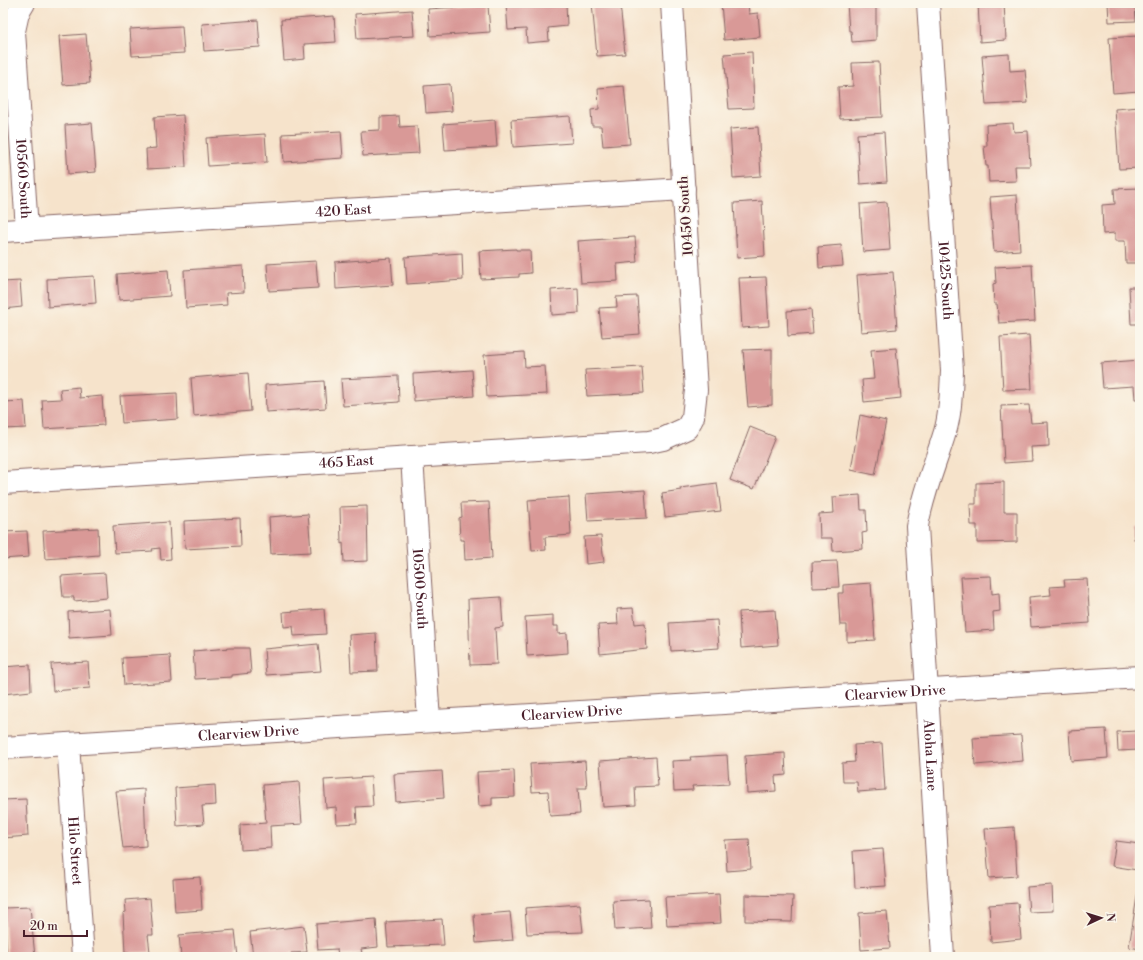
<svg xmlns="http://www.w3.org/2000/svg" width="1143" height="960" viewBox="0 0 1143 960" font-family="'Libre Bodoni',serif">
<rect width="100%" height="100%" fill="#fbf7ec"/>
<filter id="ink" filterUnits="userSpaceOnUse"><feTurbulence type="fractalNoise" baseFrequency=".025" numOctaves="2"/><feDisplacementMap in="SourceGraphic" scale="8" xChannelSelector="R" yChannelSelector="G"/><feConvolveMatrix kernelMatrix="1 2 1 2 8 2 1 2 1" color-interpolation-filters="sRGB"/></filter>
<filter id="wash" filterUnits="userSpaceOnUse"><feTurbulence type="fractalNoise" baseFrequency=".012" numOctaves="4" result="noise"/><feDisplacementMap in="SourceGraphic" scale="16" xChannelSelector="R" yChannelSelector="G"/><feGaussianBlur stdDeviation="0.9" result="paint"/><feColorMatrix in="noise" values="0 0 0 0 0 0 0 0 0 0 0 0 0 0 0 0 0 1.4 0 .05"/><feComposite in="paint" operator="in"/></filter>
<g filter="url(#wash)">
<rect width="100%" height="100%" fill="#f6e3cb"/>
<g id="blocks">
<g fill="#d99997">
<path d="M506,3H566L567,26L548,28L549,41L527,43L526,29L508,30Z"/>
<path d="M592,3H620L625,54L597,56Z"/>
<path d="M721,3H748L749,14L758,13L760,37L724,40Z"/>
<path d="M847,3H876V40L852,42L851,31H849Z"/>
<path d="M978,3H1004L1006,40L980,42Z"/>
<path d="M1108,3H1135L1136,21L1109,22Z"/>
<path d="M488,5L490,32L430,36L428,9Z"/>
<path d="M412,10L414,36L357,39L355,14Z"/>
<path d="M334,16L336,42L304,44L305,59L284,61L281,20Z"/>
<path d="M258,20L260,47L204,51L202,24Z"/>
<path d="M182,26L184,53L132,56L130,29Z"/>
<path d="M86,34L90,83L63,85L59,36Z"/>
<path d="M1137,36L1140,73H1138L1139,91L1113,93L1109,38Z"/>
<path d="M752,52L754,108L729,109L724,54Z"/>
<path d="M1009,54L1010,71L1025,70L1028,103L986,105L982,56Z"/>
<path d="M879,62L882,117L840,119L838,87L853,86L852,63Z"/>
<path d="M450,84L452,111L426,113L424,86Z"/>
<path d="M624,86L630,144L603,146L601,126H592L591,110L599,109L598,88Z"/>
<path d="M1140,107V168L1119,169L1115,109Z"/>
<path d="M183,115L186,167L147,169L146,149L156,148L154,117Z"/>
<path d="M399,116L400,127L417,126L419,153L363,156L361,131L380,130V117Z"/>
<path d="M570,116L572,143L513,147L511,120Z"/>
<path d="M495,120L497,147L445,150L443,124Z"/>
<path d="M92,123L96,172L68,174L65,125Z"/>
<path d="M1013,123L1014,132L1028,131L1030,166H1015L1016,181L989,182L988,166H986L984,146H987L986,125Z"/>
<path d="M758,127L761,176L733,178L730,129Z"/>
<path d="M341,131L343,158L284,162L282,134Z"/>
<path d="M884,132L887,182L860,184L857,134Z"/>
<path d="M265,134L267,162L208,166L206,138Z"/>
<path d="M1140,188V263H1126L1125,241H1115V233L1103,234L1102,205L1115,204L1114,189Z"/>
<path d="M1017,195L1020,250L994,252L990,197Z"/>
<path d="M762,201L765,256L737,258L734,203Z"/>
<path d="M887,202L890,250L863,252L860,204Z"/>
<path d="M635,237L637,262L617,264L618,281L581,283L578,241Z"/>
<path d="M841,245L843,266L819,268L818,247Z"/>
<path d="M516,249V250H530L531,273L519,274V277L481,279L479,251Z"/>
<path d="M462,253L463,280L407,284L405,257Z"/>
<path d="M391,258L393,285L336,289L335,262Z"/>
<path d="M316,261L318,288L269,291L267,264Z"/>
<path d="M1032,265L1035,321L999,323L997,304H994L993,284L996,283L995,267Z"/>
<path d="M243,266L244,292L226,293L227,305L186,308L184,270Z"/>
<path d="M168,270L170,296L119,300L117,274Z"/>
<path d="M893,272L897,329L861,332L857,275Z"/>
<path d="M94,276L96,303L48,307L47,279Z"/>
<path d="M766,277L769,326L742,328L739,278Z"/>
<path d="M20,281L22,307L3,309V282Z"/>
<path d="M1129,287H1140V324H1131Z"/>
<path d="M578,288L579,313L552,315L551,290Z"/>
<path d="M637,296L640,334L602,337L599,308L617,307L616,297Z"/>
<path d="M811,309L813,334L788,336L787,311Z"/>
<path d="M1029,335L1032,389L1003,390L1000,337Z"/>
<path d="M896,348L901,398L864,402L862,380L874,379L871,350Z"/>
<path d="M772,349V405L748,407L743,350Z"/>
<path d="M524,352L525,367L545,366L547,394L487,397L484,355Z"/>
<path d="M1140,360V399H1135L1134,386L1103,388L1101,363Z"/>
<path d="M642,367L644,393L587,396L585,370Z"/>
<path d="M472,370L474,396L414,401L413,374Z"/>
<path d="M248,373L251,411L194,416L191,378Z"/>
<path d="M398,376L399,402L343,406L341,379Z"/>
<path d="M324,381L326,408L266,412L265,385Z"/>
<path d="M79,387L80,398L102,396L104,425L44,429L42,400L61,399L60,389Z"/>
<path d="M177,393L178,419L122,423L120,396Z"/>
<path d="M24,401L26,428L3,429V402Z"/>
<path d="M1029,405L1031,423L1048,422L1049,446L1031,447L1032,461L1004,463L1001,406Z"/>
<path d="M860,415L886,421L875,475L851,470Z"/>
<path d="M750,427L775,437L754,489L730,480Z"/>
<path d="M1004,482V512H1017V542L977,543V525H971L970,504H976V483Z"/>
<path d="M717,483L721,511L665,517L662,493L681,490L680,488Z"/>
<path d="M645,490L647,518L588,521L586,494Z"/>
<path d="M860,495L861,510H866L867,532L862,533L863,549L833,551L832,538H820L819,514L834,513L833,497Z"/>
<path d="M569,497L571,535L545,537L546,550L532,551L528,500Z"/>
<path d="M489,502L492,558L465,560L464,540H460L459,518L462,517L461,503Z"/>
<path d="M367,506L368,561L344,562L343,543L341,544L340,507Z"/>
<path d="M308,514L311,552L271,554L269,517Z"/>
<path d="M240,518L241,546L185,549L184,521Z"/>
<path d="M169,522L171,559L161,560L160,548L152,549L153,551L115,553L113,526Z"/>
<rect x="1134" y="526" width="6" height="13"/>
<path d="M98,528L99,555L45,559L43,531Z"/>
<path d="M27,531L29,557L3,559V532Z"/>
<path d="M601,536L604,562L586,564L584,537Z"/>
<path d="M837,561L839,587L813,588L812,562Z"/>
<path d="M105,573L107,598L74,601V597H63L61,576Z"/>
<path d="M991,576L992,594L999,593L1000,611L993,612L994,630L965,632L961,577Z"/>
<path d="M1087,579L1090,623L1031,627L1029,597L1051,595L1050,587L1065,586L1064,580Z"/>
<path d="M871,583L875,640L847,642V625H840L838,593H843V585Z"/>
<path d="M501,597L503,627L495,628L497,664L470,665L468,599Z"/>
<path d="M633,608L635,624L645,623L647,649L600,654L598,625L618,624L617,609Z"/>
<path d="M110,609L112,635L69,638L68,612Z"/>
<path d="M324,609L326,634L294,636L293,626L284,627L283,612Z"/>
<path d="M775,610L778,645L741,648L739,612Z"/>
<path d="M553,615V626H558V634L567,633L568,653L527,656L525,617Z"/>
<path d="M717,620L719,648L671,651L669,623Z"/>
<path d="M376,633L378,671L351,672L349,635Z"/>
<path d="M318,644L321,671L266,675L264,649Z"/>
<path d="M230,648H249L251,673L232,675V677L195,679L193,651Z"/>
<path d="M170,655L172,682L124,685L122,658Z"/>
<path d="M88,662L90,688L53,691L51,664Z"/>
<path d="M30,665L31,691L3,694V667Z"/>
<path d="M1106,729L1108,758L1071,761L1069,731Z"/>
<path d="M1138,731L1139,750L1118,751L1117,732Z"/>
<path d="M1021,735L1023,761L975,765L973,738Z"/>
<path d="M882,743L885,790L858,792L857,782H843L842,763L855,762L854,745Z"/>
<path d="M785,753L786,775L775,776L776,791L747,793L745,756Z"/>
<path d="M727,755L729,784L692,786L693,790L674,791L672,761L691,760L690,757Z"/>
<path d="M656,757L658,786L635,787L636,805L603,807L600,761Z"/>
<path d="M585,761L587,788H578L580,814L550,816L548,791L532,792L530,764Z"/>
<path d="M514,770L515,797L492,798V805L479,806L477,772Z"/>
<path d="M442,771L444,798L396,802L394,774Z"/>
<path d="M371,777L373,806L356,807L357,823L337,824L336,807L326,808L324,780Z"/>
<path d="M299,782L302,824L270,826L271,848L241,850L240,825L266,823L263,785Z"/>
<path d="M215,785L216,805L202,806L204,824L177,826L175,788Z"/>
<path d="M144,789L146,846L123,848L116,791Z"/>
<path d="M26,799L28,836L3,838V800Z"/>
<path d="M1014,827L1017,876L989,878L985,829Z"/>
<path d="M749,839L751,869L727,871L725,840Z"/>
<path d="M1116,841L1140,844L1137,870L1112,866Z"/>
<path d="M883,849L886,886L855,888L853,851Z"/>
<path d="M200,877L202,910L175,912L173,879Z"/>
<path d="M1052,885L1053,911L1029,912L1027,887Z"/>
<path d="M1138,890L1140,891V949L1129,947Z"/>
<path d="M719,894L721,923L667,926L665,897Z"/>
<path d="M745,895L793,896L792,922L745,921Z"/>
<path d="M150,898L153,935H148L150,952L125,953L123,913L126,912L125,900Z"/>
<path d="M649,899L651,928L615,930L613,901Z"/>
<path d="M1018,903L1021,939L991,942L989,905Z"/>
<path d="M580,904L583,932L527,934L525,908Z"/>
<path d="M30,907L35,957H7L4,908Z"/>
<path d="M887,911L890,948L861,950L859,913Z"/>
<path d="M510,912L513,940L476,943L474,915Z"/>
<path d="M376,919L378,947L361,949L362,953L338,955L337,949L318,950L316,924Z"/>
<path d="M442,919L444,945L388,947L386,922Z"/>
<path d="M304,926L307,952L291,953V956L283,957H253L250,932Z"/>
<path d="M235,930L238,957H181L179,935Z"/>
</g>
</g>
</g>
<g filter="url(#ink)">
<use href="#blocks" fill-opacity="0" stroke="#866463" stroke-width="1"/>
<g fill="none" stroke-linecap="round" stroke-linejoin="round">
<defs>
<g id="minor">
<path id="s1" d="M24,3L18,13L14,31L27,230"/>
<path id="s2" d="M928,3L952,371C951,391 951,412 945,432C935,465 923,492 917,526L943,957"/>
<path id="s3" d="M3,231L684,189"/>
<path id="s4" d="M412,457L429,721"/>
<path id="s5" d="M3,483L649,442L663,439L687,428L693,417L696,390L672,3"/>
<path id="s6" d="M68,744L83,957"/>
<path id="s7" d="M3,748L1140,677"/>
</g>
</defs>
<use href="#minor" stroke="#866463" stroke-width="24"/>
<use href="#minor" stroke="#fff" stroke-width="22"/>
</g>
</g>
<g text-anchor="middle" stroke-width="3" stroke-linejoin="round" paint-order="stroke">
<g font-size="14" fill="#4a1f2b" stroke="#fbf7ec">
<text dy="5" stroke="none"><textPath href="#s1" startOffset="178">10560 South</textPath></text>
<text dy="5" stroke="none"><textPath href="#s3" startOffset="341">420 East</textPath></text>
<text transform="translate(685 216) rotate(-94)" y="5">10450 South</text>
<text dy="5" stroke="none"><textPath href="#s2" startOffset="278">10425 South</textPath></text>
<text dy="5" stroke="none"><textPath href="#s5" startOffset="344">465 East</textPath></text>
<text dy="5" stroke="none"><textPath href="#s4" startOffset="132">10500 South</textPath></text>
<text dy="5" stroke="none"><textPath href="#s7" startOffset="894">Clearview Drive</textPath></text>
<text dy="5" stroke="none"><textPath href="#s7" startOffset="570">Clearview Drive</textPath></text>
<text dy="5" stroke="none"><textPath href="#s7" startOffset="246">Clearview Drive</textPath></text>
<text dy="5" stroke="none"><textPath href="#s2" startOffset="758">Aloha Lane</textPath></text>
<text dy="5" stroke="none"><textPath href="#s6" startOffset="107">Hilo Street</textPath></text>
</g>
</g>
<rect width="1143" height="960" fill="none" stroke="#fbf7ec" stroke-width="16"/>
<g transform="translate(1101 918) rotate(86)" stroke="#fbf7ec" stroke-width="3" paint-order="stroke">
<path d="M0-3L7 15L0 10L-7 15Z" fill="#4a1f2b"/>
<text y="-6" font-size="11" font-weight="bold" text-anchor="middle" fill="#4a1f2b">N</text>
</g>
<path d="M24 930v6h63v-6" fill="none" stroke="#4a1f2b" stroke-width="2"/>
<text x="30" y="930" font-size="12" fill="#4a1f2b" stroke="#fbf7ec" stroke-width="3" paint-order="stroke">20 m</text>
</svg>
